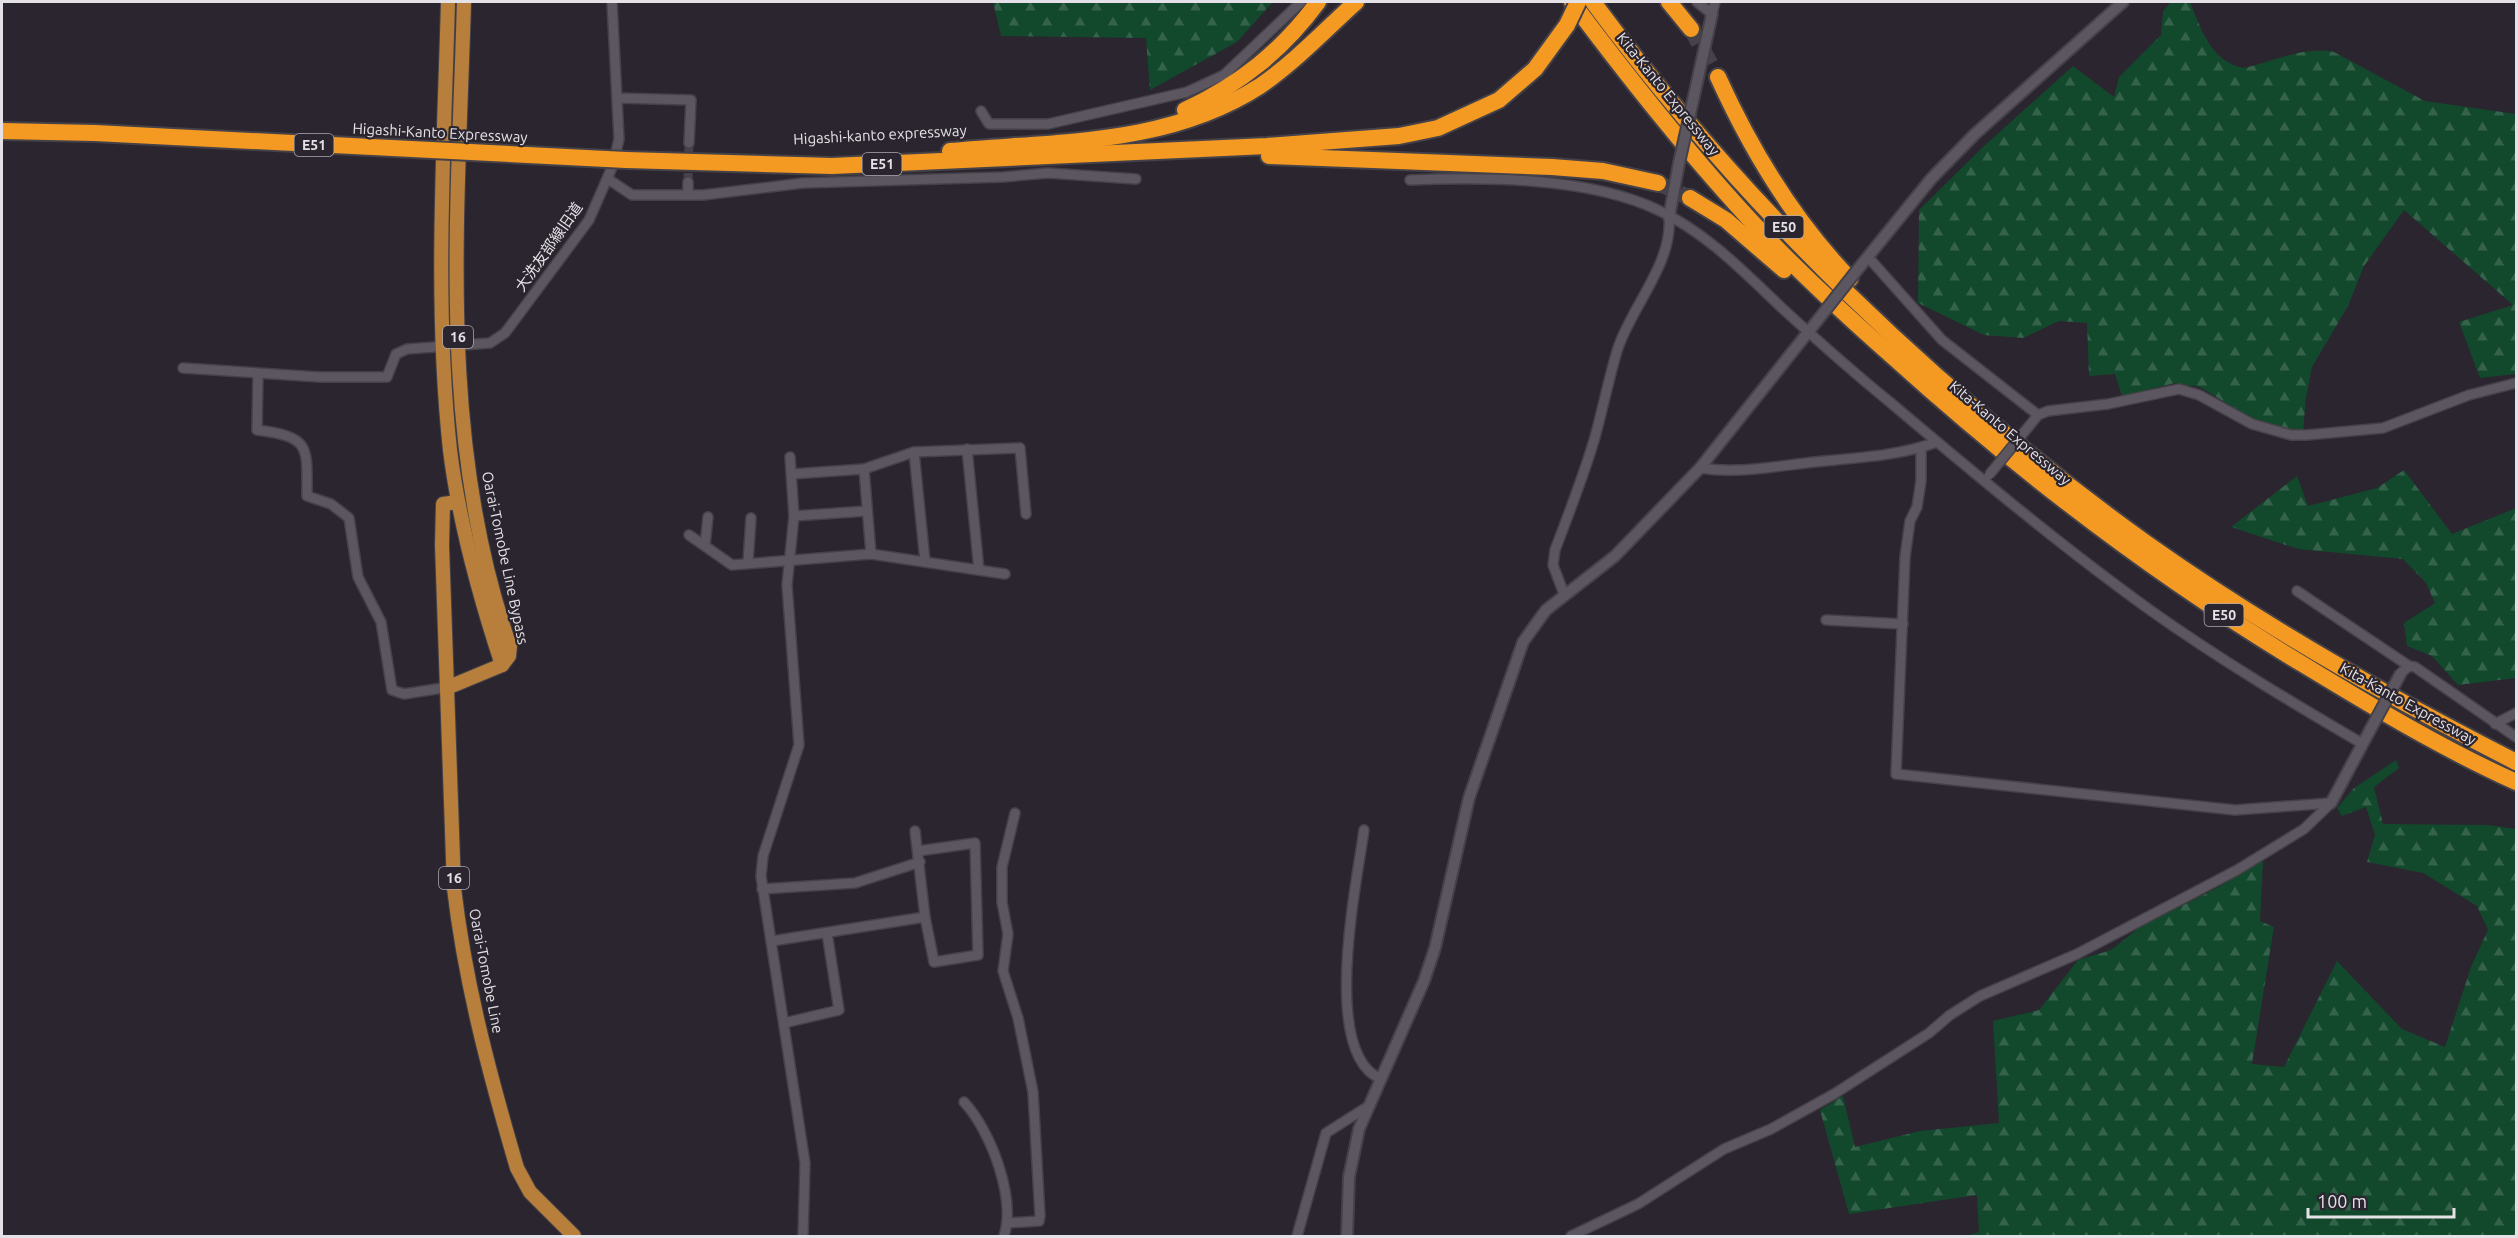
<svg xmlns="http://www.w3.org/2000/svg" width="2518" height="1238" viewBox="0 0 2518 1238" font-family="Ubuntu,'Noto Sans JP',sans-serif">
<defs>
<pattern id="forest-firs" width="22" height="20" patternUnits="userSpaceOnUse" patternTransform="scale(1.5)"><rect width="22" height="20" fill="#12482b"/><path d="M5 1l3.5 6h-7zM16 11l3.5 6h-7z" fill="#34624a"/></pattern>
</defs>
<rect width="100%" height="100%" fill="#2a252e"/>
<g fill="url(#forest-firs)">
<path d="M993,2H1273L1237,42L1150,90L1146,38L1001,36Z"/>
<path d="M2171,2H2190C2201,29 2211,62 2244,68C2274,61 2304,46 2334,52L2425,101L2516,114V374L2480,378L2459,322L2513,305L2404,210L2364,266L2348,306L2312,367L2306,398L2303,432L2254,420L2200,387L2175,383L2122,396L2115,374L2089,376L2087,323L2059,321L2023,338L1984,335L1918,303L1919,210L1983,147L2073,66L2114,97L2119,77L2161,35L2163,11Z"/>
<path d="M2404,470L2452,534L2516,508V678L2458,685L2432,656L2407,646L2404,623L2435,603L2426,583L2403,559L2298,549L2231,527L2297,476L2308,506L2377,488Z"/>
<path d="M2396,760L2399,768L2374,787L2383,824L2488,825L2516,829V1235L1966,1236L1979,1232L1977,1195L1849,1214L1820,1110L1843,1096L1855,1147L1920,1131L1999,1123L1993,1021L2039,1010L2078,960L2111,950L2140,927L2215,889L2263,861L2260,921L2274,927L2252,1064L2284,1067L2337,961L2402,1029L2445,1047L2471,967L2488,930L2477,906L2423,873L2367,862L2375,835L2366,807L2342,816L2337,808L2354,788Z"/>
</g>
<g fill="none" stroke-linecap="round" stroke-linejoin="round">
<path stroke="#46414a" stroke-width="9" stroke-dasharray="9 4.5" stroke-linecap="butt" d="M688,182L689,143"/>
<g stroke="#46414a" stroke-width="16" stroke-dasharray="16 8" stroke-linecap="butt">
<path d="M1691,29L1718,77"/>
<path d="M1658,183L1690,198"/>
</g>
<defs>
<g id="minor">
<path d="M1697,2L1712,14L1715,2"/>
<path d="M617,98L691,100L689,143"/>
<path d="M981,111L989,124H1048L1187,92L1224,75L1301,2"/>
<path d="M608,179L632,195H703L803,183L1003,177L1048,173L1136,179"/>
<path d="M1410,180C1485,177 1589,177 1658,210C1707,233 1744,272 1783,309C1818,341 1854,373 1891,403C1975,474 2061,546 2150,610C2219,659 2291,702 2363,744"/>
<path d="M688,195V182"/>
<path d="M1868,257L1942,340L2038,415"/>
<path d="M183,368L319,377H387L396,354L407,349L490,343L505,333L589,220L613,165L619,139L612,2"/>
<path d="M258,374L257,430C311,437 307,446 307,496L331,504L349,518L358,577L381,622L392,690L404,694L449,687"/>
<path d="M2034,420L2038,415L2048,411L2108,404L2179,389L2199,395L2252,424L2291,435H2307L2383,428L2469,395L2516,383"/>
<path d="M1921,448V481L1917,507L1910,521L1905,557L1896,774L2235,810L2331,803"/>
<path d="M967,449L979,570"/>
<path d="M914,452L925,561"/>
<path d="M790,457L794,516L787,585L799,745L763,856L761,876L805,1163L803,1236"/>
<path d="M1700,468C1738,474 1777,466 1814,462C1855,458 1899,456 1937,442"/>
<path d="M864,469L871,554"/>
<path d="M792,474L864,469L914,452L1020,448L1026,514"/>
<path d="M794,516L867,511"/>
<path d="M689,535L732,565L871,554L1005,574"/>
<path d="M705,545L708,517"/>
<path d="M748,562L751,518"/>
<path d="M2297,591L2409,666"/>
<path d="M1564,594L1553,565L1555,550C1569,513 1584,475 1595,437C1603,408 1609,377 1618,348C1632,306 1673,263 1669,217"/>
<path d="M1826,620L1903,624"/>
<path d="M2401,673L2409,666L2415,667L2516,737"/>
<path d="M2495,724L2516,713"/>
<path d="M1364,830C1357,882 1320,1054 1381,1079"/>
<path d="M915,831L925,917L934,962L978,955L975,843L918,851"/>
<path d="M762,889L855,883L920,862"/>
<path d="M772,941L925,917"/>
<path d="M784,1023L839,1010L827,933"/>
<path d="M964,1102C991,1131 1016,1198 1004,1236"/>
<path d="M1008,1223L1039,1221L1040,1216L1033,1092L1018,1018L1003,971L1008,934L1002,902V867L1015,813"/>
<path d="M1297,1236L1326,1133L1367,1107"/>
<path d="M1571,1236L1638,1204L1724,1149L1771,1129L1834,1094L1929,1033L1950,1015L1980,996L2077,954L2237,870L2304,829L2331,803"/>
</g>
<g id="tertiary">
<path d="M1694,96L1712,14"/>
<path d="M1669,217L1679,163"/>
<path d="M1858,269L1931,179L1975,134L2123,2"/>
<path d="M2331,803L2369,732"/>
<path d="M1347,1236L1349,1177L1359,1129L1424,981L1435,948L1469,798L1523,642L1546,610L1615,556L1700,468L1813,326"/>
</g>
<g id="primary">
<path d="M448,2C444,151 434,301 450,450C459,523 479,595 502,665"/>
<path d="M464,2C458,216 437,440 510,646L509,656L502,665"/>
<path d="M458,502L443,504L442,545L454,888C465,983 490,1076 517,1168L530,1192L574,1236"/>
<path d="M449,687L502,665"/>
</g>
<g id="motorway">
<path d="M1572,2C1634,85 1698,166 1770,241C1809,281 1850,319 1892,356C2020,472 2156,576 2304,665C2373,707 2443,749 2516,782"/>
<path d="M1593,2C1746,209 1937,393 2146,543C2263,626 2388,697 2516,762"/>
<path d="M1669,2L1691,29"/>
<path d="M1718,77C1752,152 1793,220 1850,279"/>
<path d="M1185,110C1240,84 1282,51 1318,2"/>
<path d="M950,151C1055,141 1167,146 1260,86C1295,62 1325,30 1356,2"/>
<path d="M1269,156L1552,167L1603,171L1658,183"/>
<path d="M626,160L832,166L1267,146L1399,136L1438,128L1499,100L1535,69L1567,25"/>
<path d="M1690,198L1726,220L1784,270"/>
</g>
</defs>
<use href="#minor" stroke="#454148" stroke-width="12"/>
<use href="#tertiary" stroke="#454148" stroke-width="14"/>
<use href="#primary" stroke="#454148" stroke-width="16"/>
<use href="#motorway" stroke="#454148" stroke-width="20"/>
<use href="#minor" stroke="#5c5660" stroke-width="9"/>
<use href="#tertiary" stroke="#5c5660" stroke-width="10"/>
<use href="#primary" stroke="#b77f3b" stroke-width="14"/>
<use href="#motorway" stroke="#f49a22" stroke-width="16"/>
<defs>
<path id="minor-bridge" d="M1989,475L2034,420"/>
<g id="tertiary-bridge">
<path d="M1679,163L1694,96"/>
<path d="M1813,326L1858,269"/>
<path d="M2369,732L2401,673"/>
</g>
<g id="motorway-bridge">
<path d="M1567,25L1578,2"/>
<path d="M2,131L95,133L626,160"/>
</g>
</defs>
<use href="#minor-bridge" stroke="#454148" stroke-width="12" stroke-linecap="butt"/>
<use href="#tertiary-bridge" stroke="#454148" stroke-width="14" stroke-linecap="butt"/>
<use href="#motorway-bridge" stroke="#454148" stroke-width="20" stroke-linecap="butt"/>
<use href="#minor-bridge" stroke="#5c5660" stroke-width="9"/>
<use href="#tertiary-bridge" stroke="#5c5660" stroke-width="10"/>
<use href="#motorway-bridge" stroke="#f49a22" stroke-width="16"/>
</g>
<g text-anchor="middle" stroke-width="4.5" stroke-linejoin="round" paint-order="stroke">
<g fill="#2a252e" stroke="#aca9b0" stroke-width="1.5">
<rect x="294.5" y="134" width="39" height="22" rx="4.5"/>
<rect x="862.5" y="153" width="39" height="22" rx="4.5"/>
<rect x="1764.5" y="216" width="39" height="22" rx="4.5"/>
<rect x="443" y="326" width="30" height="22" rx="4.5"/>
<rect x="2204.5" y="604" width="39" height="22" rx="4.5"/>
<rect x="439" y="867" width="30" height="22" rx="4.5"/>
</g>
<g font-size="14" font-weight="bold" fill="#e4e1e7">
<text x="314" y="150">E51</text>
<text x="882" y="169">E51</text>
<text x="1784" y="232">E50</text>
<text x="458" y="342">16</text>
<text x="2224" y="620">E50</text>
<text x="454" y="883">16</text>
</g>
<g font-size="15" fill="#e4e1e7" stroke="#2a252e">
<text transform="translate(1668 94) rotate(51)" y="5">Kita-Kanto Expressway</text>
<text transform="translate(440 133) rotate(3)" y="5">Higashi-Kanto Expressway</text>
<text transform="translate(880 135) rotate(-3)" y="5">Higashi-kanto expressway</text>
<text transform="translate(549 247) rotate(-55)" y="5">大洗友部線旧道</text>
<text transform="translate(2010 433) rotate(40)" y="5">Kita-Kanto Expressway</text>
<text transform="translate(505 558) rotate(78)" y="5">Oarai-Tomobe Line Bypass</text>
<text transform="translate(2408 704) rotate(29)" y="5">Kita-Kanto Expressway</text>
<text transform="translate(486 971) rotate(79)" y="5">Oarai-Tomobe Line</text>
</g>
</g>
<rect width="2518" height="1238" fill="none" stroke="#e4e1e7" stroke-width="6"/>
<path d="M2308 1208v9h146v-9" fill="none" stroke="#e4e1e7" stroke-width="3"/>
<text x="2317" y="1208" font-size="18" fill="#e4e1e7" stroke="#2a252e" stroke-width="4.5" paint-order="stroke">100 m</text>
</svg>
